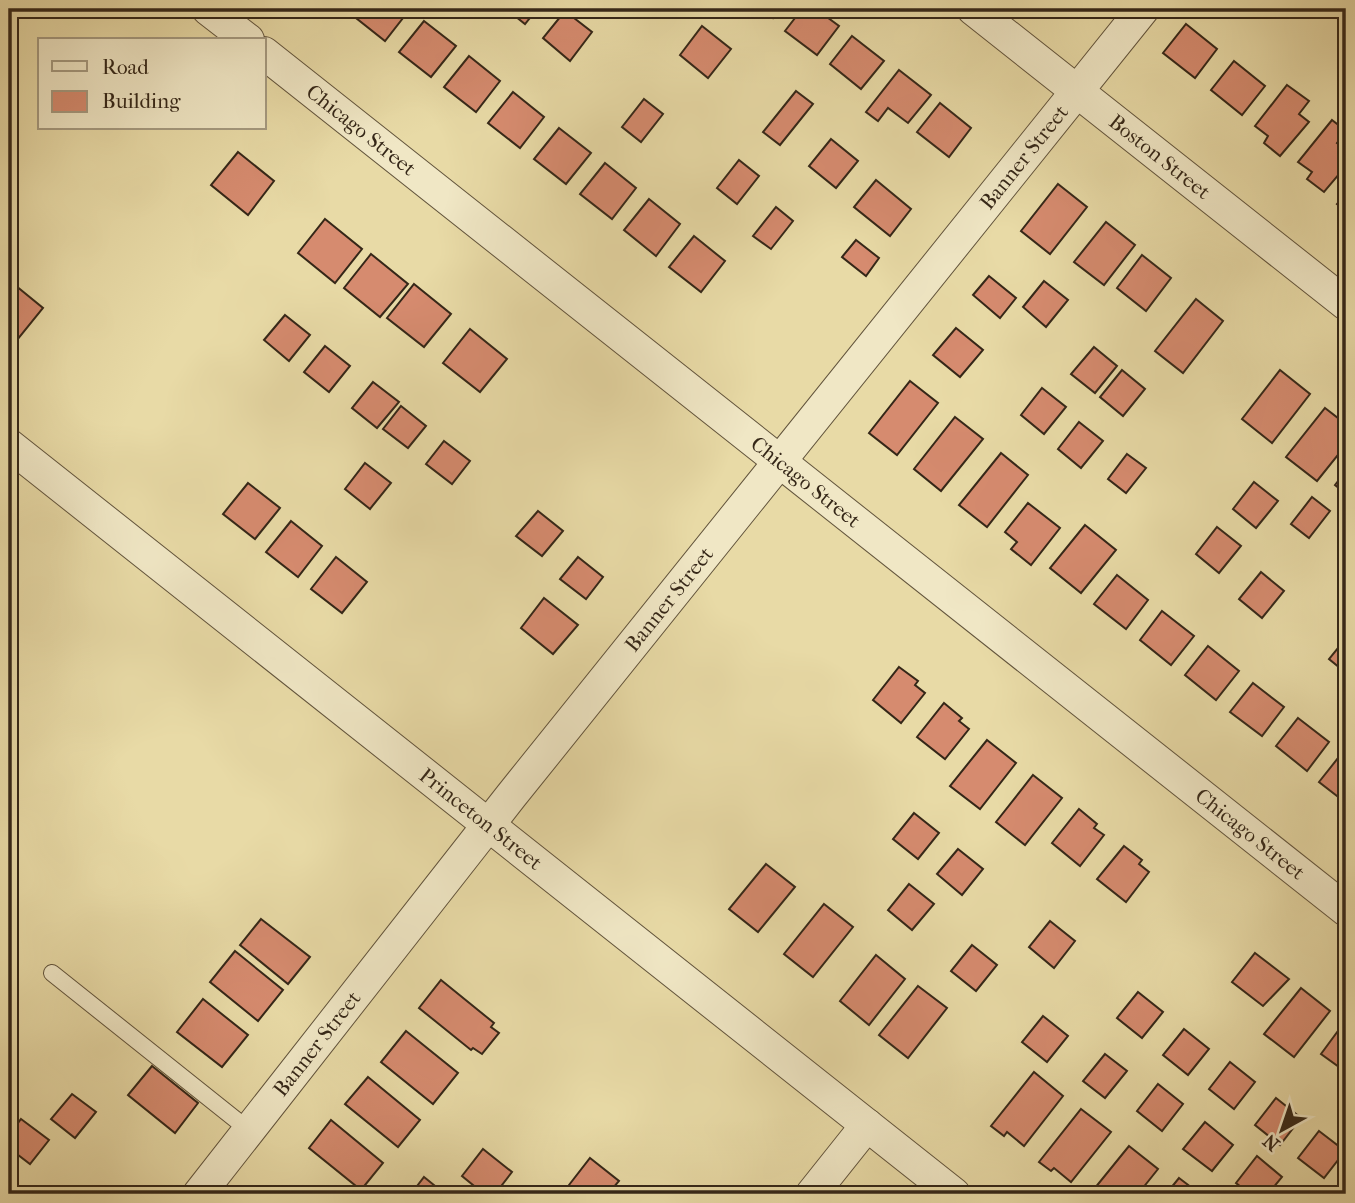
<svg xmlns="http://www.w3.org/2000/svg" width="1355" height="1203" viewBox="0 0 1355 1203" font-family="'IM FELL French Canon',serif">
<rect width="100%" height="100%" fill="#e8daa6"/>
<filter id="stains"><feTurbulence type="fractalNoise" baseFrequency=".00286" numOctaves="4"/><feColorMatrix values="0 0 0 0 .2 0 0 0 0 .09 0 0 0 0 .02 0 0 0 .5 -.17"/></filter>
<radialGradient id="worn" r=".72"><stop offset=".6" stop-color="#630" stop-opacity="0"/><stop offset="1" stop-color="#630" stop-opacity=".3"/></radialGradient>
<g fill="#d68b6f" stroke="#352718" stroke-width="2">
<path d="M363,9H410L385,41L356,18Z"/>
<path d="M506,9H537L525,24Z"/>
<path d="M762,9H780L773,18Z"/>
<path d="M802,9H816L839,26L817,55L785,31Z"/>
<path d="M565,11L592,32L570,61L543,38Z"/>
<path d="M424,21L456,46L431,77L399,52Z"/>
<path d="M1186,24L1217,49L1195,78L1163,53Z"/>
<path d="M702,26L731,49L708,78L680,55Z"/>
<path d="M852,36L884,61L861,89L830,64Z"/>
<path d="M469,56L500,81L476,112L444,87Z"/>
<path d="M1234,61L1265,86L1242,115L1211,90Z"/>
<path d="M899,70L931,95L908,123L888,108L878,121L866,112Z"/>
<path d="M1287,85L1309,101L1299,114L1309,122L1280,156L1264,143L1268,136L1255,126Z"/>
<path d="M796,91L813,104L780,145L763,132Z"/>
<path d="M513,92L544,117L520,148L488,123Z"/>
<path d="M644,99L663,114L641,142L622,127Z"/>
<path d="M940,103L971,128L949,157L917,132Z"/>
<path d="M1332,120L1346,131L1337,143L1346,150V166L1324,192L1307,179L1312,172L1298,162Z"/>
<path d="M559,128L591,153L566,184L534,159Z"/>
<path d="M831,139L858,161L836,188L809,166Z"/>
<path d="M238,152L274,181L248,215L211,185Z"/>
<path d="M739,160L759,176L737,204L717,188Z"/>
<path d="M605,163L636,188L612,219L580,194Z"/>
<path d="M876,180L911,209L890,236L854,207Z"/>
<path d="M1058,184L1087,207L1050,254L1021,231Z"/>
<path d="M1346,193V211L1337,204Z"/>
<path d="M649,199L680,224L656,256L624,230Z"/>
<path d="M776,207L793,221L771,249L753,236Z"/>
<path d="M325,219L362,249L335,283L298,253Z"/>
<path d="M1106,222L1135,245L1104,285L1074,262Z"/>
<path d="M694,236L725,261L701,292L669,267Z"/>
<path d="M856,240L879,258L866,276L842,257Z"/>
<path d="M371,254L408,284L380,317L344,288Z"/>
<path d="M1142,255L1171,278L1146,311L1117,288Z"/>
<path d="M989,276L1016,298L1000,318L973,295Z"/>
<path d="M10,281L43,308L9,350V283Z"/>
<path d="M1044,281L1068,300L1046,327L1023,307Z"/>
<path d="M414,284L451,314L424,347L387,318Z"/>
<path d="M1196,299L1223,321L1183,373L1155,351Z"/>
<path d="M285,315L310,335L289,361L264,340Z"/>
<path d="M956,328L983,350L960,377L933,355Z"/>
<path d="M470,329L507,359L480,392L443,363Z"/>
<path d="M325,346L350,366L329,392L304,372Z"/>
<path d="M1094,347L1117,366L1095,393L1071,374Z"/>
<path d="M1122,370L1145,389L1123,416L1100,397Z"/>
<path d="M1280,370L1310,394L1272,443L1242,419Z"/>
<path d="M910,381L938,403L897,455L869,433Z"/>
<path d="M373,382L399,402L377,428L352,408Z"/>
<path d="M1042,388L1066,407L1044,434L1021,415Z"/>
<path d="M401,406L426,426L408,448L383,429Z"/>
<path d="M1325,408L1338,418L1346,408V445L1317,481L1286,457Z"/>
<path d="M955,417L983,439L941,491L914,469Z"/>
<path d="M1079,422L1103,441L1081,468L1058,449Z"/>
<path d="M444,441L470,461L452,484L426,464Z"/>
<path d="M1001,453L1028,475L987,527L959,505Z"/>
<path d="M1127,454L1146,468L1126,493L1108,479Z"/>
<path d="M365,463L391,483L370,509L345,489Z"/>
<path d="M1346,471V501L1342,498L1345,493L1335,485Z"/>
<path d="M1254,482L1278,501L1256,528L1233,509Z"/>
<path d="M248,483L280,508L255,539L223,514Z"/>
<path d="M1312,497L1330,511L1309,538L1291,524Z"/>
<path d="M1028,503L1060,528L1031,565L1011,549L1017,542L1005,532Z"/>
<path d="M538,511L563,531L542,556L516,536Z"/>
<path d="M291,521L322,546L298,577L266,552Z"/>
<path d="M1085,525L1116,550L1081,593L1050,568Z"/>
<path d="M1217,527L1241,546L1219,573L1196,554Z"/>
<path d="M336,557L367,582L342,613L311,589Z"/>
<path d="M578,557L603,577L586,599L560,579Z"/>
<path d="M1261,572L1284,591L1262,618L1239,599Z"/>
<path d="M1117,575L1148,600L1126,629L1094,604Z"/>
<path d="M544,598L578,625L553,654L521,628Z"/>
<path d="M1162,611L1194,636L1171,665L1140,640Z"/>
<path d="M1346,638V673L1329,659Z"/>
<path d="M1208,646L1239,671L1216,700L1185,675Z"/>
<path d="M899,667L918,681L915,685L925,693L901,723L873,700Z"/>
<path d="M1253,683L1284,707L1262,736L1230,712Z"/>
<path d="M944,703L962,718L959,721L969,729L945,759L917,737Z"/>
<path d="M1298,718L1329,742L1307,771L1276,746Z"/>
<path d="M987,740L1016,763L980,809L950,786Z"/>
<path d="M1342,753L1346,756V803L1319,782Z"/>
<path d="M1033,775L1062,798L1025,845L996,822Z"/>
<path d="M1079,809L1097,824L1094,828L1104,835L1080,866L1052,843Z"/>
<path d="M914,813L939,833L918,859L893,839Z"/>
<path d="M1124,846L1142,860L1139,864L1149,872L1126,902L1097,879Z"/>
<path d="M958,849L983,869L962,895L937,874Z"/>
<path d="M766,864L795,887L758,932L729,909Z"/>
<path d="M909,884L934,904L912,930L888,910Z"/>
<path d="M824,904L853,927L813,977L784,954Z"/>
<path d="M261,919L310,957L288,984L240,945Z"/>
<path d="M1050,921L1075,941L1054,968L1029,947Z"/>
<path d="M972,945L997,965L976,991L951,971Z"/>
<path d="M235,951L283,990L258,1021L210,982Z"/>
<path d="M1255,953L1289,979L1263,1006L1232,982Z"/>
<path d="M876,955L905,979L869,1025L840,1001Z"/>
<path d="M441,980L494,1023L491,1027L499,1033L482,1054L473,1048L471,1050L419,1008Z"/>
<path d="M918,986L947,1008L908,1058L879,1035Z"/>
<path d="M1301,988L1330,1011L1294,1057L1264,1034Z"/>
<path d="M1138,992L1163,1012L1142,1038L1117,1018Z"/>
<path d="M203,999L248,1035L222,1067L177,1032Z"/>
<path d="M1043,1016L1068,1036L1047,1062L1022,1042Z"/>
<path d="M1346,1020V1072L1321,1054Z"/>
<path d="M1184,1029L1209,1049L1188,1075L1163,1055Z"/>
<path d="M406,1031L458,1073L433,1104L381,1062Z"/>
<path d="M1105,1054L1127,1071L1105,1098L1083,1081Z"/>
<path d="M1230,1062L1255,1082L1234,1109L1209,1089Z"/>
<path d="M152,1066L198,1103L175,1133L128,1095Z"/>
<path d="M1034,1072L1063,1096L1024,1146L1007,1132L1004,1136L991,1126Z"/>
<path d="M368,1077L420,1120L398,1147L345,1104Z"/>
<path d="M1158,1084L1183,1104L1162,1131L1137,1111Z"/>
<path d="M72,1094L96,1112L75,1138L51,1119Z"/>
<path d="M1276,1098L1301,1118L1280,1145L1255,1125Z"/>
<path d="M1081,1109L1111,1132L1071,1182L1054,1168L1051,1171L1039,1162Z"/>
<path d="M21,1119L49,1140L30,1164L9,1148V1135Z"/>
<path d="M331,1120L383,1163L361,1190L309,1148Z"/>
<path d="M1205,1122L1233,1145L1212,1171L1183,1149Z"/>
<path d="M1319,1131L1345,1151L1324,1178L1298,1158Z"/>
<path d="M1129,1146L1158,1169L1138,1194H1090Z"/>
<path d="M483,1149L512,1172L495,1194H484L462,1176Z"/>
<path d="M1257,1156L1282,1177L1268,1194H1250L1236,1183Z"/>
<path d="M590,1158L619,1181L608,1194H580L569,1185Z"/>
<path d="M424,1177L445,1194H411Z"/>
<path d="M1179,1178L1200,1194H1166Z"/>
</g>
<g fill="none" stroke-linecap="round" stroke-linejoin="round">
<defs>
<path id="lane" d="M52,973L250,1131"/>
<g id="street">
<path d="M208,9L248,40"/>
<path id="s1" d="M973,9L1346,304"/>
<path id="s2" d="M264,53L1346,910"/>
<path id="s3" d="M9,445L954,1194"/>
<path id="s4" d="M199,1194L511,796L1143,9"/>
<path d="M812,1194L867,1125"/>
</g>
</defs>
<use href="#lane" stroke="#62543c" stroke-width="18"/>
<use href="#street" stroke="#62543c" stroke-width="34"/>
<use href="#lane" stroke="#f0e7c5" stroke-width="16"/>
<use href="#street" stroke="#f0e7c5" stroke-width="32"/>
</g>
<g text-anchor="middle" stroke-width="5" stroke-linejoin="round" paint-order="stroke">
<g font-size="21" fill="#352718" stroke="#f0e7c5">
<text dy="7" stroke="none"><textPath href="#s2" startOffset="124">Chicago Street</textPath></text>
<text dy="7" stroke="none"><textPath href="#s1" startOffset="238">Boston Street</textPath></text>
<text dy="7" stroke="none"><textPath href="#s4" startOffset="1325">Banner Street</textPath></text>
<text dy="7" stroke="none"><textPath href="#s2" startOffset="691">Chicago Street</textPath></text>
<text dy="7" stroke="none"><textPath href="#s4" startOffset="758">Banner Street</textPath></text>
<text dy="7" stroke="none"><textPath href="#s3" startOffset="602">Princeton Street</textPath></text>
<text dy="7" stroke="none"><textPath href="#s2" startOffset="1258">Chicago Street</textPath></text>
<text dy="7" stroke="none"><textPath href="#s4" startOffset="191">Banner Street</textPath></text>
</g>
</g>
<rect width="1355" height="1203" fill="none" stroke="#e8daa6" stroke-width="35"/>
<rect x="10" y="10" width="1334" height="1182" fill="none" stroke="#352718" stroke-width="3.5"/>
<rect x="18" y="18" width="1320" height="1168" fill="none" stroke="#352718" stroke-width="2"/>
<rect x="38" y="38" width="228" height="91" fill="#f0e7c5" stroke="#a59a80" stroke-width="2"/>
<rect x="52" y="61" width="35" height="10" fill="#f0e7c5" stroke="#a59a80" stroke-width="2"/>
<text x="102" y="74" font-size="21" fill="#352718">Road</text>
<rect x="52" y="91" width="35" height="21" fill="#d68b6f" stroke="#a59a80" stroke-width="2"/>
<text x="102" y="108" font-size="21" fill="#352718">Building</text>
<g transform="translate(1282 1130) rotate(220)" stroke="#f0e7c5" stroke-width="5" paint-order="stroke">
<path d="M0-5L12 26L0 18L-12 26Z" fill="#352718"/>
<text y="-10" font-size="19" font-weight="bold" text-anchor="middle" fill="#352718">N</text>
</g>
<rect width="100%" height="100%" filter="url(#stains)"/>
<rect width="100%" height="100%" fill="url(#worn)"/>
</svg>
